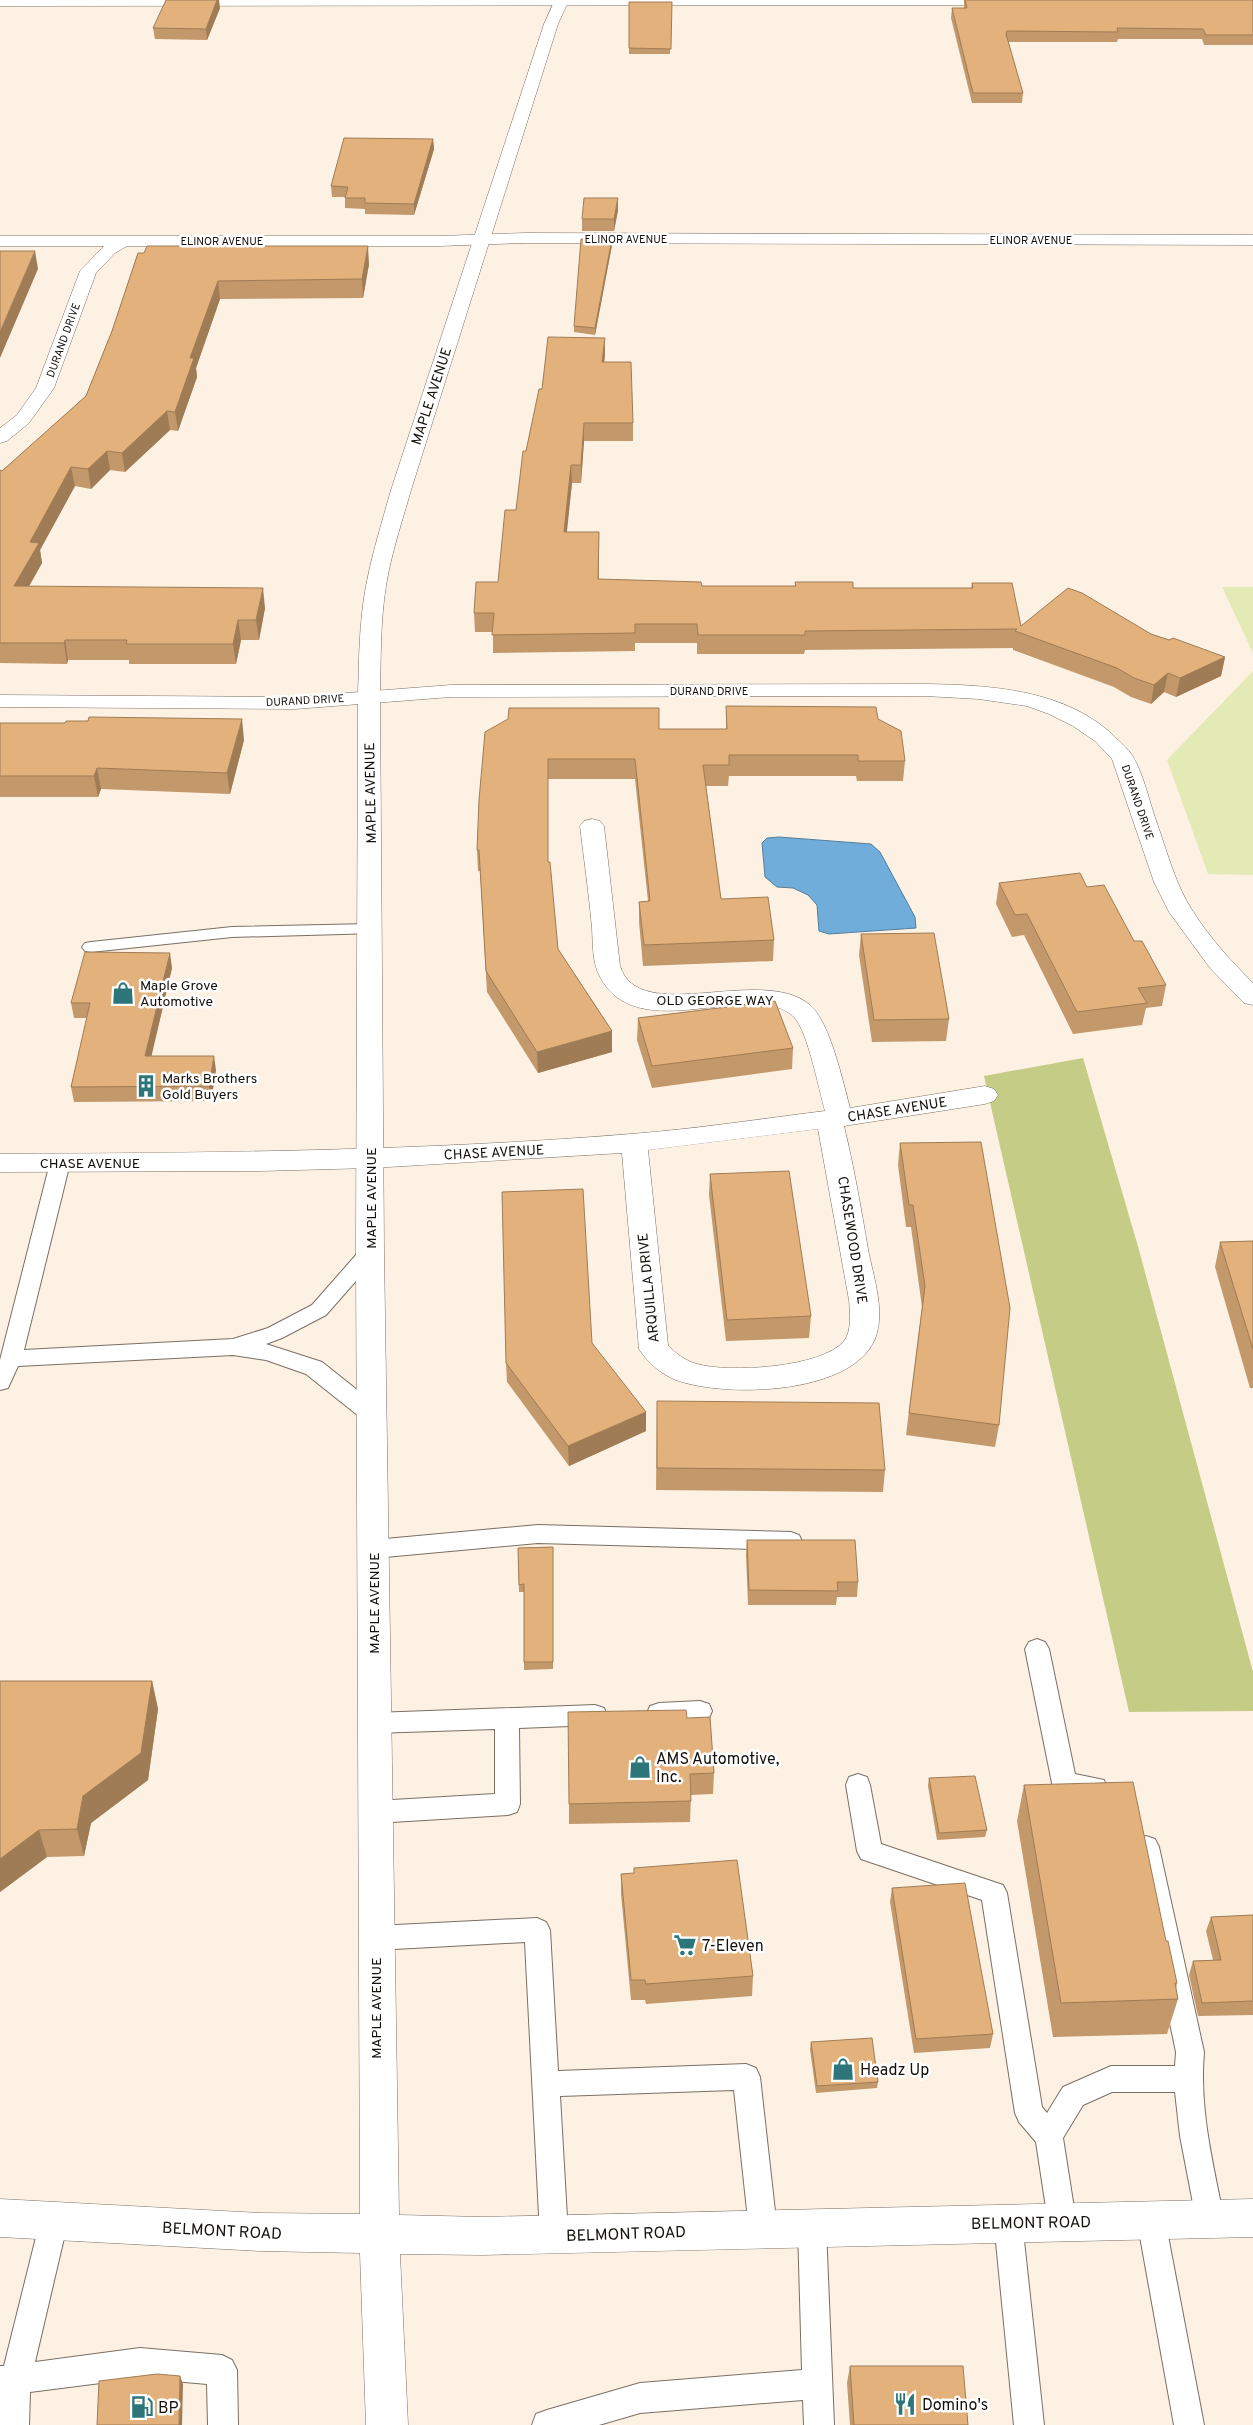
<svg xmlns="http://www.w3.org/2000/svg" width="1253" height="2425" viewBox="0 0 1253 2425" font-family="Overpass,sans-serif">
<rect width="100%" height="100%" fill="#fdf1e3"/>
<g fill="#e4eab6">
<path d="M1222,587H1253V653Z"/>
<path d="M1253,671V875L1208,874L1167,760Z"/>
</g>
<path fill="#c5cc86" d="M1083,1058L1139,1250L1253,1672V1711L1129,1712L984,1076Z"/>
<path fill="#70adda" stroke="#547e9c" d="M779,837L871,844L880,852L915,917L916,928L829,934L819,931L817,905L808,895L793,888L777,887L765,877L762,843L767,838Z"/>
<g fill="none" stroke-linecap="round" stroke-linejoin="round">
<defs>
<g id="lane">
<path d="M371,924L377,925L380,929L377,933L232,937L91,952L85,951L82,947L85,943L91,942L232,927Z"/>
<path d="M60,1156L67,1158L70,1163L24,1350L233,1339L268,1328L312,1305L363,1247L370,1245L377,1247L380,1252L377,1257L326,1315L282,1338L266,1344L322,1362L381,1409L384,1415L381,1421L373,1423L365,1421L306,1374L266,1360L233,1355L18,1366L8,1388L0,1390V1360L50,1163L53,1158Z"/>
<path d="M538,1525L791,1532L799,1535L802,1541L799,1547L791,1550L538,1543L374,1558L366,1555L363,1549L366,1543L374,1540Z"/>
<path d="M1037,1639L1045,1642L1049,1649L1075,1774L1104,1780L1107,1788L1104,1796C1089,1801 1070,1796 1055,1791L1052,1783L1025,1649L1029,1642Z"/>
<path d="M700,1701L709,1704L712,1711L709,1718C692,1724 667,1726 650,1720L647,1713L650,1706L659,1703Z"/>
<path d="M595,1705L604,1708L607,1715L604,1722L595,1725L519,1728L520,1804L517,1812L508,1815L375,1823L366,1820L362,1812L366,1804L375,1801L495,1794V1729L374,1733L365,1730L362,1723L365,1716L374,1713Z"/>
<path d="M858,1774L867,1777L870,1785L881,1844L1003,1885L1007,1893L1042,2107L1047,2113L1063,2087L1111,2066H1175L1176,2052L1133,1847L1137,1839L1146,1836L1155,1839L1159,1847L1204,2052C1199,2109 1213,2163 1224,2219L1220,2229L1210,2233L1200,2229L1196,2219L1180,2136L1175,2092H1112L1083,2105L1063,2138L1076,2221L1072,2231L1062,2235L1052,2231L1048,2221L1036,2142L1019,2122L1015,2113L982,1900L861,1859L857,1851L846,1785L849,1777Z"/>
<path d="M537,1918L546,1922L550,1930L558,2071L746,2064L756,2068L760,2077L777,2229L773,2239L763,2243L753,2239L749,2229L734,2090L560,2096L568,2235L564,2245L554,2249L544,2245L540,2235L525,1942L376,1950L367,1946L363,1938L367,1930L376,1926Z"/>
<path d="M1151,2206L1161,2210L1165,2220L1204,2425H1174L1137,2220L1141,2210Z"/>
<path d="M54,2207L64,2211L68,2221L35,2362L140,2348L222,2355L232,2360L237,2370L238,2425H208L207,2384L140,2378L30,2392L29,2425H0V2366H4L40,2221L44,2211Z"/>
<path d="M1008,2208L1018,2212L1022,2222L1044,2425H1014L994,2222L998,2212Z"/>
<path d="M812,2214L822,2218L826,2228L834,2425H804L803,2400L640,2413L599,2425H532L536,2414L547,2410L640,2383L802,2370L798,2228L802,2218Z"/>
</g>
<g id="street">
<path d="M0,0H1008L1009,1L1002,5L0,6Z"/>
<path d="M526,233L1253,235V245L526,243L439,246H127L115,253L96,273L54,388L29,423L7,441L0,443V428L17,415L36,388L80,271L104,246H0V236H439Z"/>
<path d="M925,684C990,685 1068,689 1117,739C1122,744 1128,749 1132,755C1144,774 1150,805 1158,826C1168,855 1176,885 1192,910C1209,937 1231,961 1253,983V1005L1244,1003L1210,968L1169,912L1154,882L1112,759L1095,741L1073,726L1049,714L1027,706L979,699L925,696L451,697L295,709L0,707V695L295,697L451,685Z"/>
<path d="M592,819L600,821L604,826L620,966C639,1027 762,964 810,1005C830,1022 843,1082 850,1108L985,1086L994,1089L998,1095L994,1101L985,1104L844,1126C854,1167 861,1208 868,1249C873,1276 886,1312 875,1339C852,1395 725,1398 676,1380C661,1374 648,1363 639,1349L622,1153L371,1168L260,1171L0,1172V1154C211,1153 421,1151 631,1134C696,1129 760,1119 825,1111C819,1090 808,1032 794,1017C754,977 638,1049 600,977C592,962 593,944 592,928C589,894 584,860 580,826L584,821ZM818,1129L849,1300C850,1312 852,1331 844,1341C822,1368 728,1373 697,1364C686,1361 676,1354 668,1345L648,1150Z"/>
</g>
<path id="secondary" d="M555,0H569L558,24L411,490C402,522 391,554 386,586C380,623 381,660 380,697L384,1252L399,2215L482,2217L1253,2199V2237L482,2255L400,2254L408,2425H366L360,2253L260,2251L0,2237V2199L260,2213L360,2214L356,1252L358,697C359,660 359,623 366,586C372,554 382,522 391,490L544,24Z"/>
</defs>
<use href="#lane" stroke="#7a6f64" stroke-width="2"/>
<use href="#street" stroke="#7a6f64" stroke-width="1"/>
<use href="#secondary" stroke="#7a6f64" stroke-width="1"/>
<use href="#lane" fill="#fff" fill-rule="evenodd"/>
<use href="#street" fill="#fff" fill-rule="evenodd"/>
<use href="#secondary" fill="#fff" fill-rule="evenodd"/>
</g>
<g fill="#c3986a">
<path d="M964,0H1253V45H1204L1202,39H1118L1117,42H1008L1023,93L1022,103H972L951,18L952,8H964Z"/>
<path d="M629,2H672L670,54H629Z"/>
<path d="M220,8L207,40L155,39L153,28Z"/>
<path d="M433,139L434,149L414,215L365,214V209L345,208V197H332L331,186Z"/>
<path d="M618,210L614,231H582V219Z"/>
<path d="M612,239V245L595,335L574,332V326Z"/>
<path d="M138,253L369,264L363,298L220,299L196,368L197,377L178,431L170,430L125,472L110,470L91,489L75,486L40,550L42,563L29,586L265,608L259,640H241L236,664H129V660H68L67,664L0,663V470L2,471L86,396L112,331Z"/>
<path d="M605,355L604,362L633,423V441H584L581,483H572L566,532H599V579L702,586H795V582L853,588H971L972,583L1021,626L1151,634L1225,657L1221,676L1176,697L1164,692L1151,704L1131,697L1114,687L1013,650V648L805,650L804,654H697V643H635V651L493,653V632H475L474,613L498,582L516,510L526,451L542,389Z"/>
<path d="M726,706L878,719L905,761L903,781H857L856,776H729L728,786H706L721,899L774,940L773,961L643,966L639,922V902L648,901L635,779H548V862L558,949L612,1031V1052L538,1073L487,992L480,871H478L477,850L485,732L659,729H726Z"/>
<path d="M0,723L244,740L230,794L101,789L98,797H0Z"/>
<path d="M999,883L1087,887L1134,941L1166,985L1162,1006L1146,1008L1142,1025L1073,1034L1024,935L1012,937L996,904Z"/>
<path d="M861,934L949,1019L946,1041L872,1042L859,955Z"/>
<path d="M172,968L151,1056L216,1070L211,1101L74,1102L71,1087L87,1018H74L71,1003Z"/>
<path d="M638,1018L793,1048L792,1069L652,1088L637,1040Z"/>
<path d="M900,1143L999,1425L995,1447L906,1435L922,1307L911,1227H906L898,1165Z"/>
<path d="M710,1174L811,1316L809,1338L726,1341L709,1195Z"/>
<path d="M1253,1241V1388H1250L1215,1267L1220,1242Z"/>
<path d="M592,1343L646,1431L569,1466L507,1382L506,1363Z"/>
<path d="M657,1401L885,1470L883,1492L656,1490Z"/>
<path d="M747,1540L858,1582L857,1597H837L836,1605H748L746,1555Z"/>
<path d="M553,1547V1669L524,1670V1592H519L518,1548Z"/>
<path d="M0,1681H152L158,1709L148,1780L91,1823L84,1856L47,1857L0,1892Z"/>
<path d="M687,1718L714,1773L713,1794L691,1795L690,1822L569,1824V1804Z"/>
<path d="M929,1778L987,1830L985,1837L937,1840L928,1786Z"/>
<path d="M1024,1785L1166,1941L1177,1983L1176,1989L1178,1999L1167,2034L1053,2037L1017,1821Z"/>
<path d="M621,1874L753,1976L752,1996L646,2004L645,2000H631L621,1894Z"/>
<path d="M892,1888L993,2034L990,2048L914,2053L890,1902Z"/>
<path d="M1253,1915V2015L1198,2016L1189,1975L1193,1961L1213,1960L1206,1931L1211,1917Z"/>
<path d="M811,2042L878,2082L877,2088L816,2093L810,2049Z"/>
<path d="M850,2366L968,2425H850L847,2383Z"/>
</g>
<g fill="#9f7c56">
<path d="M217,0H219L220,8L207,40L206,29Z"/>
<path d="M433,139L434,149L414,215V204Z"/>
<path d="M618,198V210L614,231V219Z"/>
<path d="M612,239V245L595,335V328Z"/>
<path d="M368,246L369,264L363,298L362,279Z"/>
<path d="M35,251L38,269L0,358V332Z"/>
<path d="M218,281L220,299L196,368L197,377L178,431L175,412L190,358Z"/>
<path d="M605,338V355L602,379V362Z"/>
<path d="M167,411L170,430L125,472L122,453Z"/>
<path d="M584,423V441L581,483V465Z"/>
<path d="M107,451L110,470L91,489L88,469Z"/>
<path d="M571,465L572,483L565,551L564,532Z"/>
<path d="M71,467L75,486L40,550L42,563L18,606L14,586L30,542Z"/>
<path d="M263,588L265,608L259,640L256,620Z"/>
<path d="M238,620L241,640L236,664L233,644Z"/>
<path d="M65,640L68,660L67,664L64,643Z"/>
<path d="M1225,657L1221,676L1176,697L1180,678Z"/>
<path d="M1168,673L1164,692L1151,704L1154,685Z"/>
<path d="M242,719L244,740L230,794L227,773Z"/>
<path d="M97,768L101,789L98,797L94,776Z"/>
<path d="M170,953L172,968L148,1071L145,1056Z"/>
<path d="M612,1031V1052L538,1073L537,1052Z"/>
<path d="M214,1056L216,1070L211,1101L209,1086Z"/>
<path d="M646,1412V1431L569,1466L568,1446Z"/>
<path d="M152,1681L158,1709L148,1780L91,1823L84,1856L77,1829L83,1796Z"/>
<path d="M39,1830L47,1857L0,1892V1859Z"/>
<path d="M180,2376L183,2384L182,2425H179Z"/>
</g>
<g fill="#e3b17b" stroke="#9f7c56">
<path d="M166,0H217L206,29L153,28Z"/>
<path d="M965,0H1253V35H1206L1203,29L1117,28L1118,32L1007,31L1006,34L1023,93H973L952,8H967Z"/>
<path d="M629,2H672L671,49L629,48Z"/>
<path d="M344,138L433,139L414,204L365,203V198H345L348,187L331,186Z"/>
<path d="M584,198H618L614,219H582Z"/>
<path d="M581,239H612L595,328L574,326Z"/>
<path d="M147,246H368L362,279L218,281L190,358H194L175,412L167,411L122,453L107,451L88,469L71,467L30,542L39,543L14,586L263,588L256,620H238L233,644H126L127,640H65L64,643H0V470L2,471L86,396L112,331L138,253H144Z"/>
<path d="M0,251H35L0,332Z"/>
<path d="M548,337L605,338L602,362H631L633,423H584L581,465H571L564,532H599L598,579L701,582L702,586H796L795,582H853V588H973L972,583H1012L1021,626L1068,588L1082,593L1151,634L1169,640L1173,638L1225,657L1180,678L1168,673L1154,685L1134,678L1117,668L1015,631L1017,629L805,631V635H698L697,624H635V633L492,635L494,613H474L476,582H498L505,510H516L523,451H526L539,389H542Z"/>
<path d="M726,706L876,707L878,719L901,731L905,761H858V755H729V765H703L721,899L768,897L774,940L644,945L639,902L650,901L635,759H548V862H550L558,949L612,1031L537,1052L486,971L479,850H477L479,800L485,732L508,719L509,708H659V729H727Z"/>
<path d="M89,717L242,719L227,773L97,768L94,776H0V723H65L66,721H88Z"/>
<path d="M1080,873L1087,887L1104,885L1134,941H1142L1166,985L1138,988L1147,1003L1077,1012L1027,914L1015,915L999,883Z"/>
<path d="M934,933L949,1019L874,1020L861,934Z"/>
<path d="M85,952L170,953L145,1056H214L209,1086L71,1087L90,1003H71Z"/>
<path d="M775,1001L793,1048L652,1066L638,1018Z"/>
<path d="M981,1142L1010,1308L999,1425L909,1413L925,1286L913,1205H909L900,1143Z"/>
<path d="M789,1171L811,1316L727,1320L710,1174Z"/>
<path d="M583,1189L592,1343L646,1412L568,1446L506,1363L502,1192Z"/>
<path d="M1253,1241V1349L1220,1242Z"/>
<path d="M657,1401L879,1403L885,1470L657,1468Z"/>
<path d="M747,1540H855L858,1582H837L838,1591L749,1590Z"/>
<path d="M553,1547V1662H524V1584L519,1585L518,1548Z"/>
<path d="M0,1681H152L141,1753L83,1796L77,1829L39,1830L0,1859Z"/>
<path d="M686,1710L687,1718L710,1717L714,1773L690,1774L691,1801L569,1804L568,1712Z"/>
<path d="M975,1776L987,1830L939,1833L929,1778Z"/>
<path d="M1133,1782L1166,1941H1168L1177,1983H1175L1178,1999L1061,2003L1024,1785Z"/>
<path d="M737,1860L753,1976L646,1984L645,1980H631L621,1874L634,1873V1868Z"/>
<path d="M965,1883L993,2034L916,2039L892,1888Z"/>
<path d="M1253,1915V2001L1202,2003L1193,1961L1221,1960L1211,1917Z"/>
<path d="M872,2038L878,2082L817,2086L811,2042Z"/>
<path d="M850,2366H963L968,2425H854Z"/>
<path d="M157,2374L180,2376L179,2425H97L99,2381Z"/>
</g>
<defs>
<symbol id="shop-bare" viewBox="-9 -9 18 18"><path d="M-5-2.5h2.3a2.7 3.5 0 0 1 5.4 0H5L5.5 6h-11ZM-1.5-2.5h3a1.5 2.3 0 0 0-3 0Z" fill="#2c767a" stroke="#fff" stroke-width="2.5" paint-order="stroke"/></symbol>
<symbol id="building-bare" viewBox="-9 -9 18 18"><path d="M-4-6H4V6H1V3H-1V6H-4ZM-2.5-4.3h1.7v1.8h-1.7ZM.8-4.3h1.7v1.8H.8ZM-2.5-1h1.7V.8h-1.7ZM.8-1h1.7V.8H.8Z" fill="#2c767a" stroke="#fff" stroke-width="2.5" paint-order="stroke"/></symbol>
<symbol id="supermarket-bare" viewBox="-9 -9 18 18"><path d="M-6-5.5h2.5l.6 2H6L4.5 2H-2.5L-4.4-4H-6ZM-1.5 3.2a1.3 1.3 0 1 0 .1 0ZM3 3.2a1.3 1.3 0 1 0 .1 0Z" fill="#2c767a" stroke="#fff" stroke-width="2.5" paint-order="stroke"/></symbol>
<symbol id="restaurant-bare" viewBox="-9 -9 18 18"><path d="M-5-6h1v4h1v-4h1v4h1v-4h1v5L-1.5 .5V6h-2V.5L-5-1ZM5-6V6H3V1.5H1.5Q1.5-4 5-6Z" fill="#2c767a" stroke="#fff" stroke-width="2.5" paint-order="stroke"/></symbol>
<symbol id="fuel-bare" viewBox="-9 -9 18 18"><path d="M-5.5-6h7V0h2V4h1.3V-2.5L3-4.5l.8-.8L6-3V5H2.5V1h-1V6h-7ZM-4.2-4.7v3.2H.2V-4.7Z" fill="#2c767a" stroke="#fff" stroke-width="2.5" paint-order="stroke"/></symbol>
</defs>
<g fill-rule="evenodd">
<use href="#shop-bare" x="107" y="977" width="32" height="32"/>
<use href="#building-bare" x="130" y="1070" width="32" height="32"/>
<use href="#shop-bare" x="624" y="1751" width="32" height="32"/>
<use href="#supermarket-bare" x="669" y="1929" width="32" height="32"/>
<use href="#shop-bare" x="827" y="2053" width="32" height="32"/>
<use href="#restaurant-bare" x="889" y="2388" width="32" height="32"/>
<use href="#fuel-bare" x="126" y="2391" width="32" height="32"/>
</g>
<g text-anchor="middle" stroke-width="5" stroke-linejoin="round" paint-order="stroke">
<g font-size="11" fill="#14100b" stroke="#fff">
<text x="626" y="243">ELINOR AVENUE</text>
<text x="1031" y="244">ELINOR AVENUE</text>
<text x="222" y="245">ELINOR AVENUE</text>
<text transform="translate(63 340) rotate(-70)" y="4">DURAND DRIVE</text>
<text x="709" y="695">DURAND DRIVE</text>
<text transform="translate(305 700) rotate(-3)" y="4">DURAND DRIVE</text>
<text transform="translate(1138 802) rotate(71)" y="4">DURAND DRIVE</text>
</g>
<g font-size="14" fill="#14100b" stroke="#fff">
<text transform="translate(431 396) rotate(-72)" y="5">MAPLE AVENUE</text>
<text transform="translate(370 793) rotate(-91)" y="5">MAPLE AVENUE</text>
<text x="715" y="1005">OLD GEORGE WAY</text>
<text transform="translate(897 1109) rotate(-9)" y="5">CHASE AVENUE</text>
<text transform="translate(494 1152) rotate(-3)" y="5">CHASE AVENUE</text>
<text x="90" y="1168">CHASE AVENUE</text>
<text transform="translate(371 1198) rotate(-90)" y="5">MAPLE AVENUE</text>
<text transform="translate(853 1240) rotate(81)" y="5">CHASEWOOD DRIVE</text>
<text transform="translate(648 1288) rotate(-96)" y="5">ARQUILLA DRIVE</text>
<text transform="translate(374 1603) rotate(-90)" y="5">MAPLE AVENUE</text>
<text transform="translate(376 2008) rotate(-90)" y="5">MAPLE AVENUE</text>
</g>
<g font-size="14" fill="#14100b" stroke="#fff" text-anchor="start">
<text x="140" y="990">Maple Grove<tspan x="140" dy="16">Automotive</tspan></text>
<text x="162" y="1083">Marks Brothers<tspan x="162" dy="16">Gold Buyers</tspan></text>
</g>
<g font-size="16" fill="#14100b" stroke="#fff" text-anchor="start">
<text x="656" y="1764">AMS Automotive,<tspan x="656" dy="18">Inc.</tspan></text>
<text x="702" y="1951">7-Eleven</text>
<text x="860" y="2075">Headz Up</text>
<text x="922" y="2410">Domino's</text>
<text x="158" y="2413">BP</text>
</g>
<g font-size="16" fill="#14100b" stroke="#fff">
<text transform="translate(1031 2222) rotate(-1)" y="6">BELMONT ROAD</text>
<text transform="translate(222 2230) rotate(3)" y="6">BELMONT ROAD</text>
<text transform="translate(626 2233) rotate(-2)" y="6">BELMONT ROAD</text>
</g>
</g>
</svg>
